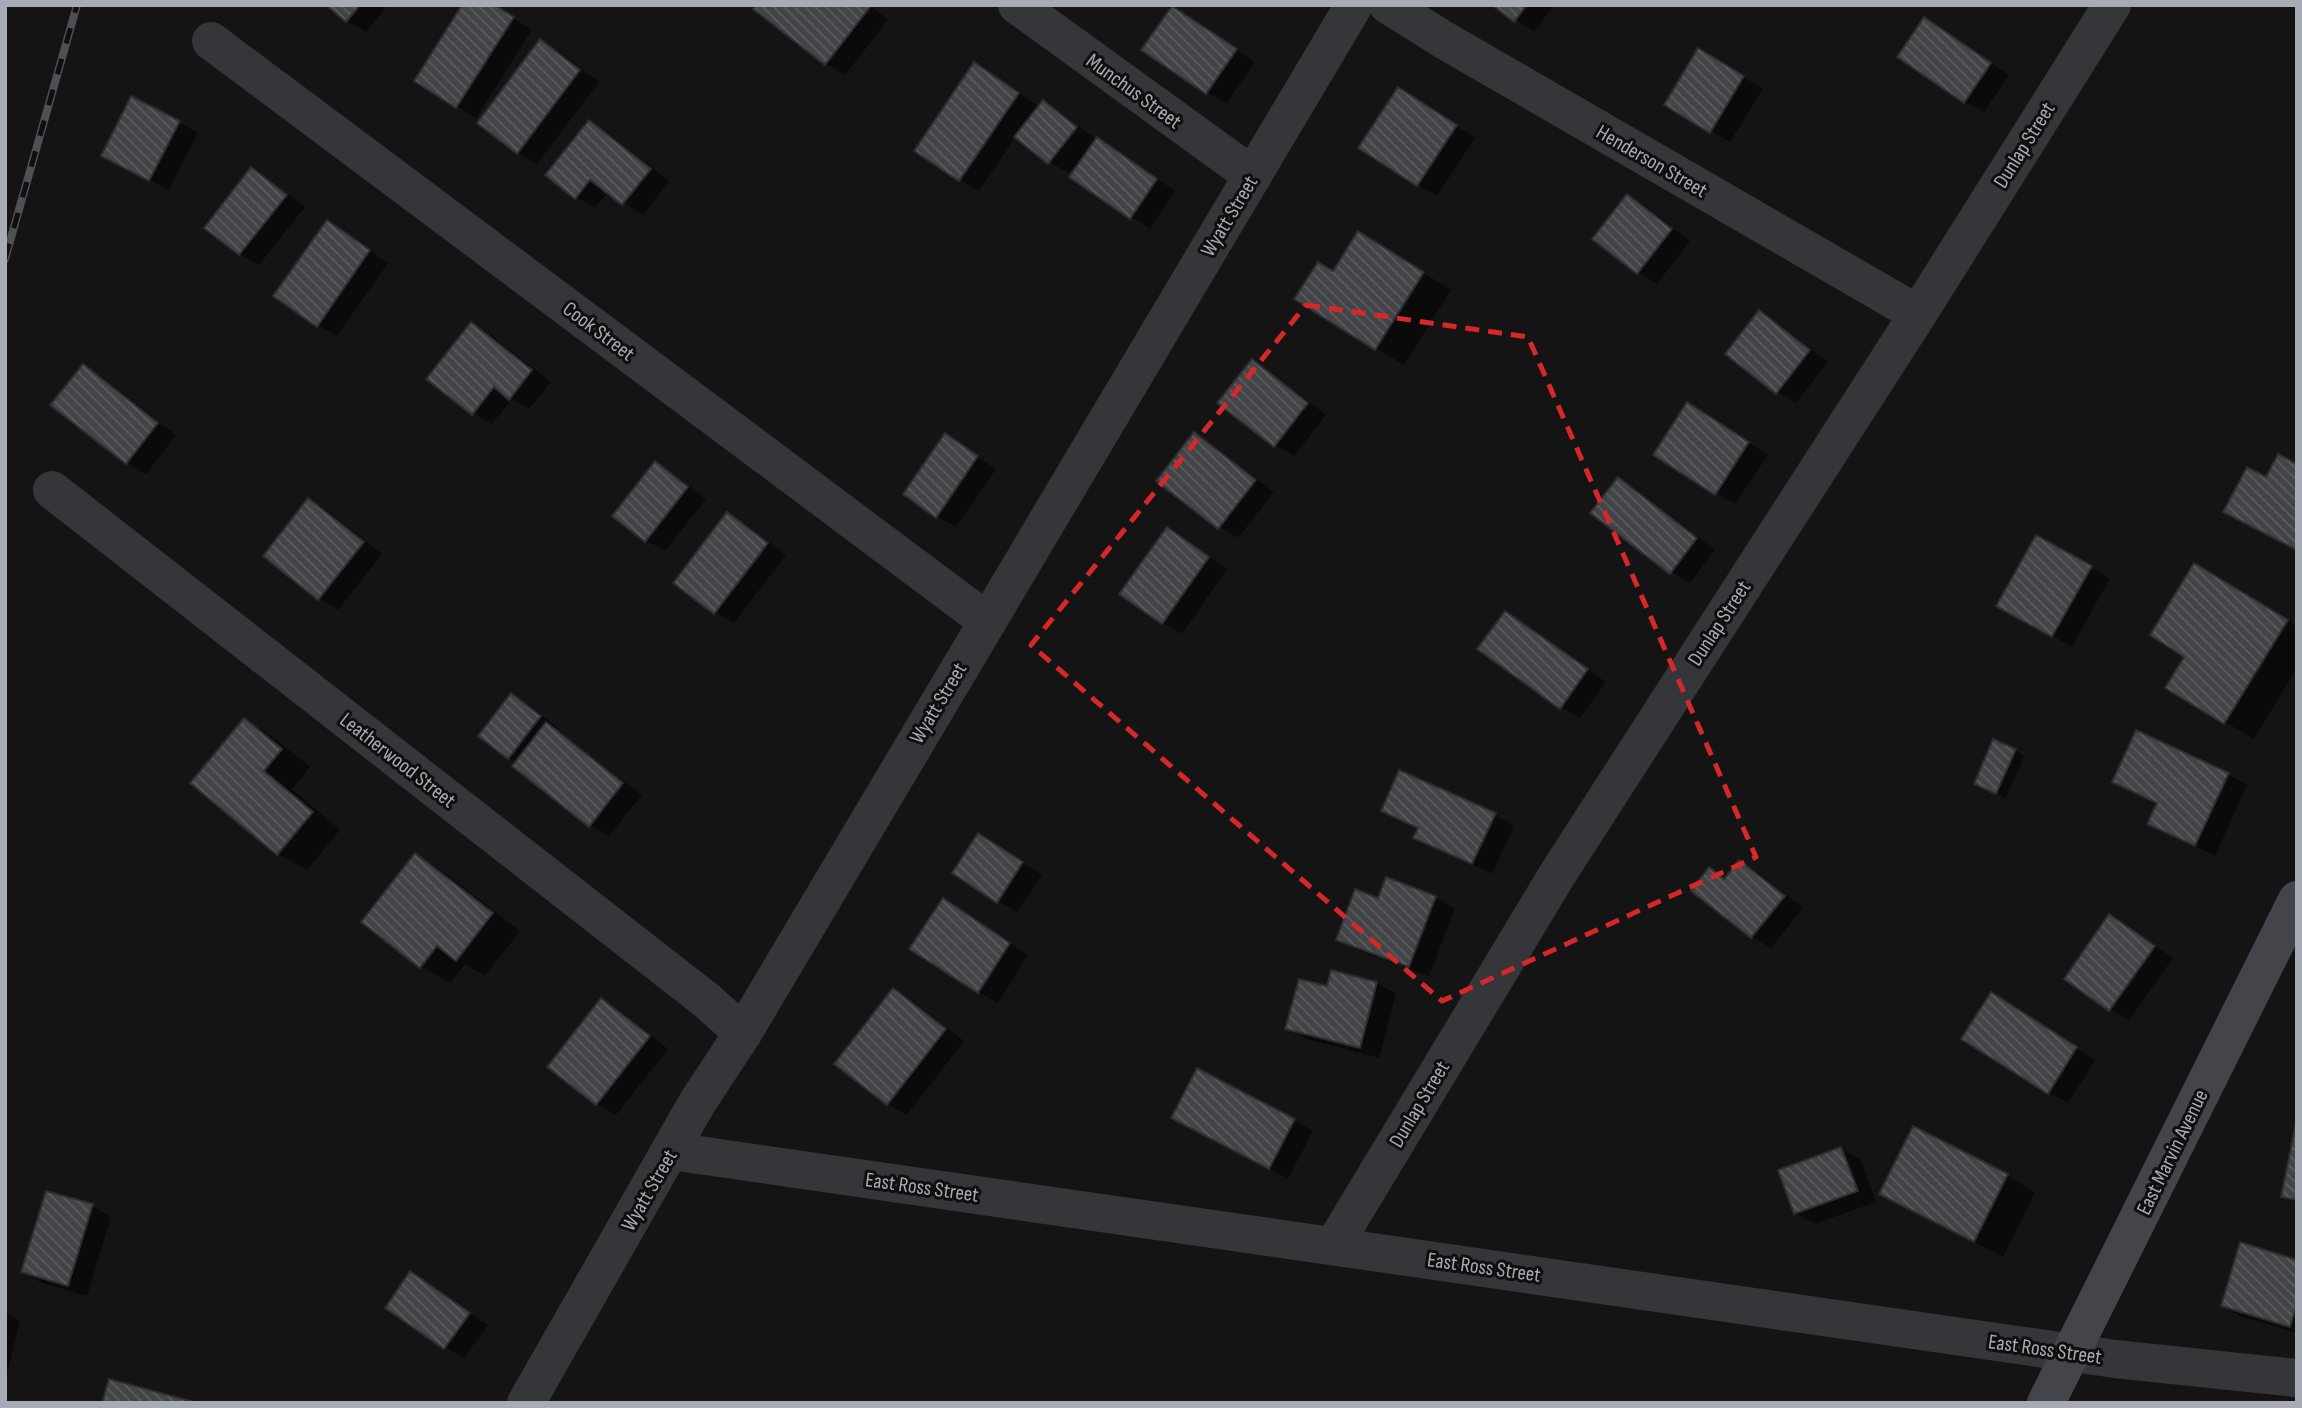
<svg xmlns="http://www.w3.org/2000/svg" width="2302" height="1408" viewBox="0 0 2302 1408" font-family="'Sofia Sans Condensed',sans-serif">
<defs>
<pattern id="building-back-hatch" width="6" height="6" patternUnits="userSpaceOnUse" patternTransform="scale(1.75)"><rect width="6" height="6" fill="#434448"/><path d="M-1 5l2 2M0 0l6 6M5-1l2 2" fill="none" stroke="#5b5c60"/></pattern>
</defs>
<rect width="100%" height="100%" fill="#141415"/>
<g fill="#0007">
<path d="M328,5H388L366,32L347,21Z"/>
<path d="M493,5L532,30L476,118L416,81Z"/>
<path d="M758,5H870L888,20L845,75L826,64L756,9Z"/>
<path d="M1495,5H1554L1534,32Z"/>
<path d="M1191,19L1255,62L1226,104L1207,92Z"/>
<path d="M1943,31L2009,75L1984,112L1964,101Z"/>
<path d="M540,41L560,52L599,82L537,164L518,153L479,123Z"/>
<path d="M1718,61L1763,89L1730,142L1666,104Z"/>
<path d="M974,64L1040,107L1043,102L1062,113L1097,140L1116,151L1175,191L1150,229L1071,177L1085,157L1083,155L1069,173L1049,162L1016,136L979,191L916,151Z"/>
<path d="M1418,100L1475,138L1437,196L1418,185Z"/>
<path d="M179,122L198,133L169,190L122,166Z"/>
<path d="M589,122L608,133L669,181L643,215L608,192L595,208L576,197Z"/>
<path d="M252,170L271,181L305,207L259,265L240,254L206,228Z"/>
<path d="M1628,196L1647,207L1690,241L1657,284L1638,272Z"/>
<path d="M327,222L388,263L337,336L318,325Z"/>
<path d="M1387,250L1451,290L1404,365L1376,348Z"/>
<path d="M1759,312L1778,323L1828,362L1796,403L1777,392Z"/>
<path d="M471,324L491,335L551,382L529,409L512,399L492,424L473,413Z"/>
<path d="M1252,361L1271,372L1326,415L1294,456L1275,445Z"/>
<path d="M83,366L102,377L176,435L146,474L127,463Z"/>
<path d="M1707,416L1768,455L1735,504L1716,493Z"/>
<path d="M1195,434L1214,446L1274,492L1238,538L1219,527Z"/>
<path d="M946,436L996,469L956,527L936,516Z"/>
<path d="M655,464L674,475L706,499L665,551L646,540Z"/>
<path d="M1618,479L1637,490L1715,550L1690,583L1671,572Z"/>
<path d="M309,500L328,511L382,554L338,610L319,598L265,556Z"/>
<path d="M727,514L746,525L786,555L734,623L715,612L676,582Z"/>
<path d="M1167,529L1227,569L1182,634L1163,623Z"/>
<path d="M2037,537L2110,578L2072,647L1999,605Z"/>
<path d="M2223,582L2297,626V668L2254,739L2167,688L2187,656Z"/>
<path d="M1505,613L1606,682L1580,718L1561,707Z"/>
<path d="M512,695L531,706L559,729L557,731L642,795L609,836L590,825L509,758Z"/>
<path d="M245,720L273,737L310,767L292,789L340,830L307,870L278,854L193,783Z"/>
<path d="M2015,750L2024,756L2006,798L1985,789Z"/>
<path d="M2228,774L2247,785L2215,856L2150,824L2158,804L2115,781Z"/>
<path d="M1383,811L1495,815L1514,826L1492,874L1416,837L1419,829Z"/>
<path d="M998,846L1042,875L1017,912L998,901Z"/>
<path d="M416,855L444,872L520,931L485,976L465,964L450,983L421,966Z"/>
<path d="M1740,862L1759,873L1803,908L1771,948L1752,937L1693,891L1710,870L1727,879Z"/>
<path d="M1435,897L1455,909L1429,976L1358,950L1339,939L1379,900Z"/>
<path d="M962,912L1028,955L998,1003L978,992Z"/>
<path d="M2110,916L2173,958L2129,1020L2110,1009Z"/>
<path d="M1332,972L1377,983L1396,994L1379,1058L1307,1039L1287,1028L1328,988Z"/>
<path d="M893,990L913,1001L964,1041L907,1115L888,1104Z"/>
<path d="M601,1000L620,1011L668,1049L616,1115L597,1104L549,1066Z"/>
<path d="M2010,1006L2095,1060L2068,1103L2048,1092Z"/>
<path d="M1294,1120L1313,1131L1288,1179L1192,1128Z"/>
<path d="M1841,1149L1861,1160L1876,1202L1815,1224L1796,1213Z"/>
<path d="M2007,1175L2035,1192L2003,1257L1881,1193Z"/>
<path d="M92,1206L111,1217L87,1296L42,1283L23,1272Z"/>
<path d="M2297,1261V1333L2242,1317L2223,1306Z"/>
<path d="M411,1274L488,1325L464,1358L445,1347Z"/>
<path d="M5,1313L20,1321L5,1383Z"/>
</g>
<g fill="url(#building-back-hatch)" stroke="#2e2e31" stroke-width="2">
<path d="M326,5H360L346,22Z"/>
<path d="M462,5H495L514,17L456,108L414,81Z"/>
<path d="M756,5H867L870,7L825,65L753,9Z"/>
<path d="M1492,5H1527L1514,22Z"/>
<path d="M1172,6L1237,49L1206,94L1141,50Z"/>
<path d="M1924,17L1991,63L1964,103L1897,57Z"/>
<path d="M540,39L580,70L517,154L477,123Z"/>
<path d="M1698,48L1744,76L1710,133L1664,105Z"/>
<path d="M974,62L1019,93L959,181L914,151Z"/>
<path d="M1398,87L1457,125L1417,186L1358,148Z"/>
<path d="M131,96L180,121L149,181L101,156Z"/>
<path d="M1043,100L1077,127L1048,164L1014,137Z"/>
<path d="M589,120L651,169L622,205L590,180L575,199L545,175Z"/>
<path d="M1097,137L1157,179L1130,219L1069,177Z"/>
<path d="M251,167L287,195L239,255L204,228Z"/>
<path d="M1627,194L1672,229L1637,274L1592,239Z"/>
<path d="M327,220L370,250L317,327L273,296Z"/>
<path d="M1358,231L1424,272L1375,350L1294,299L1318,262L1333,271Z"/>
<path d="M1759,310L1810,350L1776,394L1725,354Z"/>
<path d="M471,322L532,370L509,400L494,387L472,415L426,379Z"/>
<path d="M1252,359L1308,403L1274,447L1217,403Z"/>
<path d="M83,364L158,423L126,464L50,405Z"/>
<path d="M1687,402L1749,442L1715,495L1653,455Z"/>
<path d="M1194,432L1256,480L1218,529L1156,481Z"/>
<path d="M945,433L978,456L936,518L903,494Z"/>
<path d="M2278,454L2297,464V550L2223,512L2247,467L2266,477Z"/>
<path d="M655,461L688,487L645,542L612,516Z"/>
<path d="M1618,477L1697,538L1670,574L1590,513Z"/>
<path d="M308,498L364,542L318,600L263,556Z"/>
<path d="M727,512L768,543L714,614L673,583Z"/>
<path d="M1167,527L1209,557L1162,624L1119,594Z"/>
<path d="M2036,535L2092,566L2052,637L1996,606Z"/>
<path d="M2194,563L2288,620L2224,724L2165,688L2184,657L2150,635Z"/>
<path d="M1505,611L1588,669L1560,709L1477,649Z"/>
<path d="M511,693L541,716L508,759L478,736Z"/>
<path d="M244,718L282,749L264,771L313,812L277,855L190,783Z"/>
<path d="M546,722L623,783L589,827L512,766Z"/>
<path d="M2136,730L2229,773L2195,846L2147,824L2157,803L2112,782Z"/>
<path d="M1993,739L2016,749L1996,794L1974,784Z"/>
<path d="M1399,770L1496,813L1472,864L1413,838L1418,828L1381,811Z"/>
<path d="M978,833L1023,862L997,903L952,873Z"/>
<path d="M415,853L493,913L456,961L437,946L420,968L361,922Z"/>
<path d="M1739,860L1785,896L1751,938L1691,891L1709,867L1724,879Z"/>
<path d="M1386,877L1436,896L1409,967L1336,940L1355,889L1378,898Z"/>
<path d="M943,898L1010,943L978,993L909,949Z"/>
<path d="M2109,914L2155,946L2109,1011L2064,979Z"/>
<path d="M1331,970L1377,982L1360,1048L1285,1029L1299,979L1327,986Z"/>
<path d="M893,988L946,1029L887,1105L834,1064Z"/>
<path d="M1991,992L2077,1047L2048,1094L1961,1039Z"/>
<path d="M601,998L650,1036L596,1105L547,1067Z"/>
<path d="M1197,1068L1295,1119L1269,1169L1171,1118Z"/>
<path d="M2297,1118V1200L2281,1197Z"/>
<path d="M1913,1126L2008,1174L1974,1242L1879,1194Z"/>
<path d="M1841,1147L1858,1191L1794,1214L1778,1170Z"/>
<path d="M46,1191L93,1204L68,1286L21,1272Z"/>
<path d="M2240,1242L2297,1260V1304L2290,1327L2221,1306Z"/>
<path d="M410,1271L470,1313L444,1349L385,1308Z"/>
<path d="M109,1379L194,1402L102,1403Z"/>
</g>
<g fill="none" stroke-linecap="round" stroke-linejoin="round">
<g stroke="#35363a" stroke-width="38">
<path d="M1017,5L1253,176"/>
<path d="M1388,5L1444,40L1918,314"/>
<path d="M211,41L987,621"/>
<path d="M52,490L706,1000L743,1033"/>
<path d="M1334,1245L1557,875L1918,314L2112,5"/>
</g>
<g stroke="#35363a" stroke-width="38">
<path d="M671,1151L2115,1359L2297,1378"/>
<path d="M526,1403L697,1103L743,1033L1354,5"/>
</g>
<path stroke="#44454a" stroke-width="38" d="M2046,1403L2297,900"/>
<defs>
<path id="rail" d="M5,259L77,5"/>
</defs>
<use href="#rail" stroke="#4e5055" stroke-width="8"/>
<use href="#rail" stroke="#0f0f10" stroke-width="5" stroke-dasharray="16" stroke-linecap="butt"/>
</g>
<path fill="none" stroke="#d62828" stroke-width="5" stroke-dasharray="14 9" stroke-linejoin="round" d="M1306,305L1528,337L1756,857L1442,1001L1031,645Z"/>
<g text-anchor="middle" stroke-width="6" stroke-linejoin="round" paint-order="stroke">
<g font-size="21" fill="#a7acb4" stroke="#0f0f10">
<text transform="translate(1134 91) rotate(36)" y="7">Munchus Street</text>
<text transform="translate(2024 145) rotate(-58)" y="7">Dunlap Street</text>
<text transform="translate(1652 161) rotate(30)" y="7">Henderson Street</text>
<text transform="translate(1229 216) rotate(-59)" y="7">Wyatt Street</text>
<text transform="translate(599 331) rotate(37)" y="7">Cook Street</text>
<text transform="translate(1719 623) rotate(-57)" y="7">Dunlap Street</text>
<text transform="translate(938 703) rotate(-59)" y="7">Wyatt Street</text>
<text transform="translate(398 760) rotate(38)" y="7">Leatherwood Street</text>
<text transform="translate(1419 1104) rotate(-59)" y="7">Dunlap Street</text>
<text transform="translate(2172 1152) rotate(-64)" y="7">East Marvin Avenue</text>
<text transform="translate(922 1187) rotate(8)" y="7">East Ross Street</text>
<text transform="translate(649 1190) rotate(-60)" y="7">Wyatt Street</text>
<text transform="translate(1484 1267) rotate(8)" y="7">East Ross Street</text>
<text transform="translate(2045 1349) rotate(8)" y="7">East Ross Street</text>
</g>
</g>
<rect width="2302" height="1408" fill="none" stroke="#a7acb4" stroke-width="14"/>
</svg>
